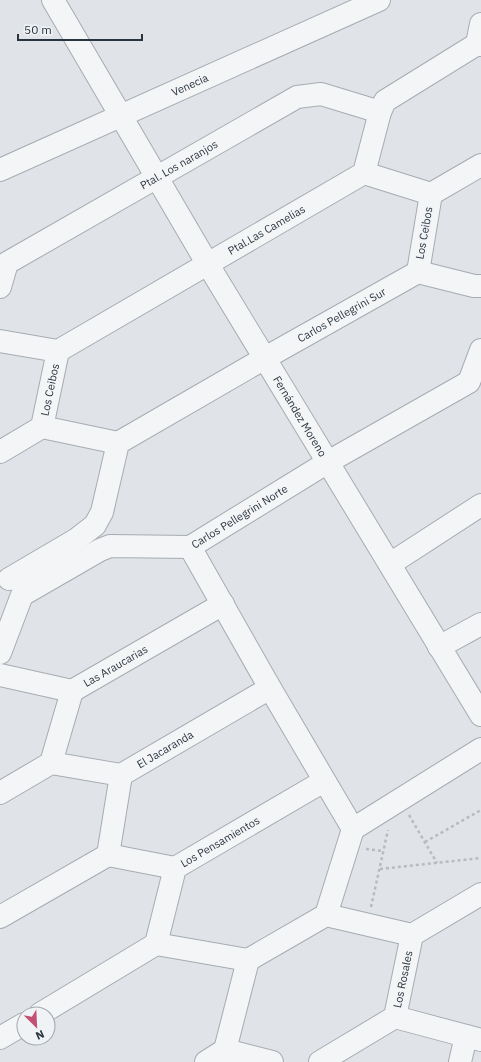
<svg xmlns="http://www.w3.org/2000/svg" width="481" height="1062" viewBox="0 0 481 1062" font-family="'IBM Plex Sans',sans-serif">
<rect width="100%" height="100%" fill="#e0e4e8"/>
<g fill="none" stroke-linecap="round" stroke-linejoin="round">
<defs>
<g id="minor">
<path id="s1" d="M53,0L207,263L481,715"/>
<path d="M477,44L481,24"/>
<path d="M481,165L431,194L418,272L474,286H481"/>
<path id="s2" d="M0,170L379,0"/>
<path d="M364,173L431,194"/>
<path id="s3" d="M0,287L7,263L297,97L321,94L380,112"/>
<path id="s4" d="M0,341L58,351L364,173L380,112L385,101L477,44L481,45"/>
<path d="M42,427L118,443"/>
<path id="s5" d="M0,452L42,427L58,351"/>
<path d="M190,547L270,688L353,829"/>
<path d="M390,564L481,505"/>
<path id="s6" d="M9,579L77,539L95,525L102,512L118,443L265,358L418,272"/>
<path d="M439,647L481,624"/>
<path id="s7" d="M0,653L22,595L100,550L110,546L190,547L328,462L469,382L481,350"/>
<path id="s8" d="M0,675L72,691L223,604"/>
<path id="s9" d="M51,763L121,775L270,688"/>
<path d="M0,793L51,763L72,691"/>
<path d="M108,855L175,868"/>
<path d="M326,915L412,935"/>
<path d="M0,917L108,855L121,775"/>
<path d="M156,944L248,960L326,915L353,829L481,749"/>
<path id="s10" d="M40,1014L156,944L175,868L324,781"/>
<path d="M395,1017L481,1040"/>
<path d="M0,1038L24,1024"/>
<path d="M225,1050L248,960"/>
<path d="M206,1062L225,1050L272,1062"/>
<path id="s11" d="M320,1062L395,1017L412,935L481,894"/>
<path d="M460,1062L466,1036"/>
</g>
</defs>
<use href="#minor" stroke="#a6acb2" stroke-width="24"/>
<g stroke="#b7bbc0" stroke-width="2.5" stroke-dasharray="3 3" stroke-linecap="butt">
<path d="M409,815L437,863"/>
<path d="M425,842L481,810"/>
<path d="M366,849L383,851"/>
<path d="M380,869L481,858"/>
<path d="M371,907L388,830"/>
</g>
<use href="#minor" stroke="#f3f5f7" stroke-width="22"/>
</g>
<g text-anchor="middle" stroke-width="3.5" stroke-linejoin="round" paint-order="stroke">
<g font-size="11" fill="#2a343e" stroke="#f0f3f6">
<text dy="4" stroke="none"><textPath href="#s2" startOffset="208">Venecia</textPath></text>
<text dy="4" stroke="none"><textPath href="#s3" startOffset="223">Ptal. Los naranjos</textPath></text>
<text dy="4" stroke="none"><textPath href="#s4" startOffset="300">Ptal.Las Camelias</textPath></text>
<text transform="translate(424 233) rotate(-80)" y="4">Los Ceibos</text>
<text dy="4" stroke="none"><textPath href="#s6" startOffset="445">Carlos Pellegrini Sur</textPath></text>
<text dy="4" stroke="none"><textPath href="#s5" startOffset="87">Los Ceibos</textPath></text>
<text dy="4" stroke="none"><textPath href="#s1" startOffset="484">Fernández Moreno</textPath></text>
<text dy="4" stroke="none"><textPath href="#s7" startOffset="301">Carlos Pellegrini Norte</textPath></text>
<text dy="4" stroke="none"><textPath href="#s8" startOffset="124">Las Araucarias</textPath></text>
<text dy="4" stroke="none"><textPath href="#s9" startOffset="122">El Jacaranda</textPath></text>
<text dy="4" stroke="none"><textPath href="#s10" startOffset="266">Los Pensamientos</textPath></text>
<text dy="4" stroke="none"><textPath href="#s11" startOffset="126">Los Rosales</textPath></text>
</g>
</g>
<g transform="translate(36 1026) rotate(156)"><circle r="19" fill="#f0f3f6" stroke="#a1a7ac"/>
<path d="M0-3L7 15L0 10L-7 15Z" fill="#c35072"/>
<text y="-6" font-size="11" font-weight="bold" text-anchor="middle" fill="#2a343e">N</text>
</g>
<path d="M18 34v6h124v-6" fill="none" stroke="#2a343e" stroke-width="2"/>
<text x="24" y="34" font-size="12" fill="#2a343e" stroke="#f0f3f6" stroke-width="3" paint-order="stroke">50 m</text>
</svg>
